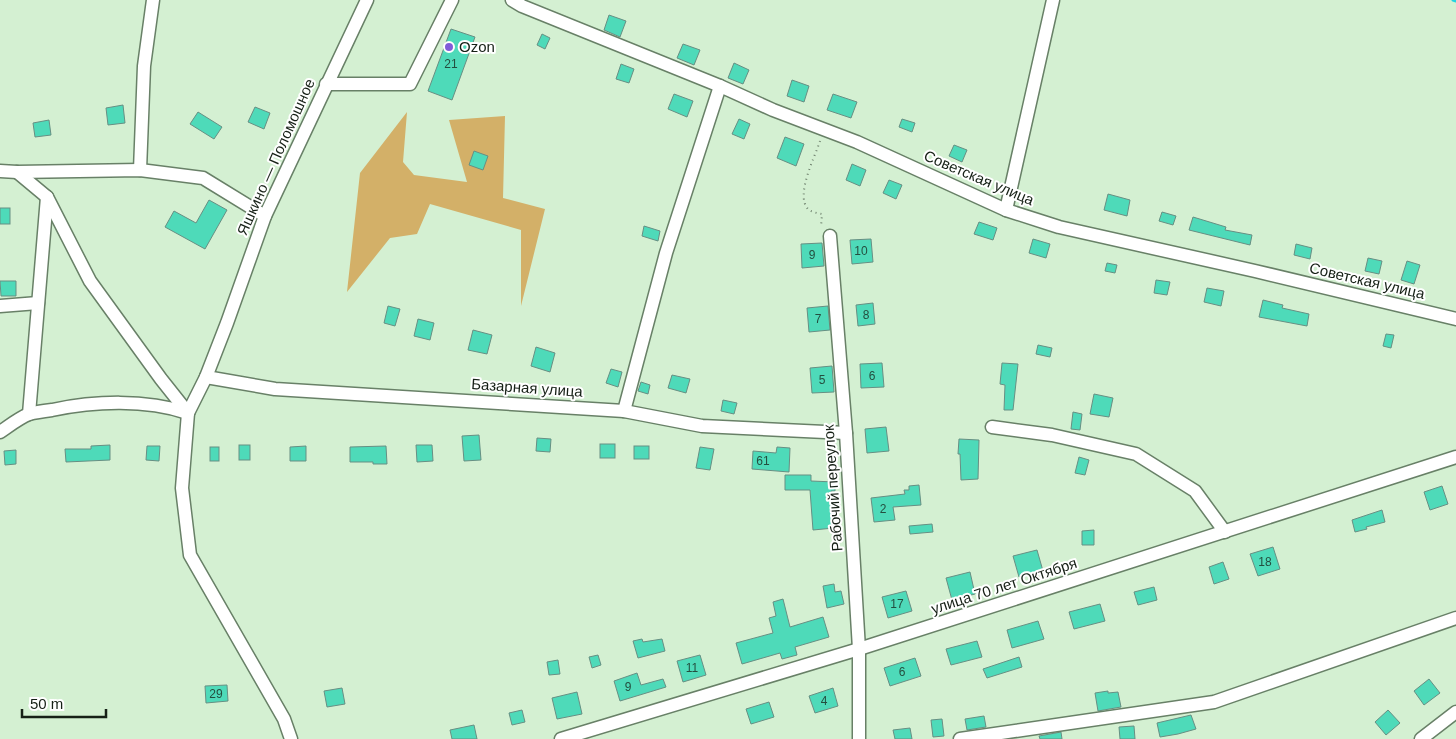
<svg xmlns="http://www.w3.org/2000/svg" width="1456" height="739" viewBox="0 0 1456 739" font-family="Arial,sans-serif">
<rect width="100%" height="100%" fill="#d4f0d2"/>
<path fill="#d3b068" d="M407,112L403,162L414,175L467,182L449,120L505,116L503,198L545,209L521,306V230L430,204L417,234L390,238L347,292L360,173Z"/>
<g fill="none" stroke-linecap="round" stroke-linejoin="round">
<path stroke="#24d3e1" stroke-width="3" d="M1453,0L1456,1"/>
</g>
<g fill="#4edab9" stroke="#678f83">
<path d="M609,15L626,21L620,37L604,30Z"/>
<path d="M451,29L475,37L452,100L428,91Z"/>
<path d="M542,34L550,38L545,49L537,45Z"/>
<path d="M683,44L700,50L694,65L677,58Z"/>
<path d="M734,63L749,70L743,84L728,78Z"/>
<path d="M621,64L634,69L629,83L616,79Z"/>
<path d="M792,80L809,86L804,102L787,96Z"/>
<path d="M674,94L693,101L687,117L668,109Z"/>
<path d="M833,94L857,102L851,118L827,110Z"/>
<path d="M123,105L125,123L108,125L106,108Z"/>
<path d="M255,107L270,113L264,129L248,122Z"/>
<path d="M198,112L222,127L214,139L190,124Z"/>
<path d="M739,119L750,124L744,139L732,134Z"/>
<path d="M902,119L915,123L912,132L899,127Z"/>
<path d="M49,120L51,135L35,137L33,123Z"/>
<path d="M785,137L804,144L796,166L777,158Z"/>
<path d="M954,145L967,150L962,162L949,156Z"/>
<path d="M474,151L488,156L483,170L469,165Z"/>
<path d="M852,164L866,170L860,186L846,180Z"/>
<path d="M889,180L902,185L896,199L883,193Z"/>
<path d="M1108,194L1130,200L1127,216L1104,210Z"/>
<path d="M209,200L227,210L205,249L165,227L174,211L196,223Z"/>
<rect x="0" y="208" width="10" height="16"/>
<path d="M1162,212L1176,216L1173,225L1159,221Z"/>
<path d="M1193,217L1226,227L1225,230L1252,235L1250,245L1189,230Z"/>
<path d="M979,222L997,228L993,240L974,234Z"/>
<path d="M644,226L660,231L658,241L642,236Z"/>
<path d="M871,239L873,262L852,264L850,240Z"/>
<path d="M1033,239L1050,244L1046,258L1029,253Z"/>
<path d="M822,243L824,266L802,268L801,244Z"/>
<path d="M1296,244L1312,248L1310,259L1294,255Z"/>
<path d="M1368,258L1382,261L1379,274L1365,271Z"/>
<path d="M1407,261L1420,265L1414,284L1401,280Z"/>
<path d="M1107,263L1117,265L1115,273L1105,271Z"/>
<path d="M1156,280L1170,282L1167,295L1154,293Z"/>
<path d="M0,281H16V296H1Z"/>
<path d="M1207,288L1224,291L1221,306L1204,302Z"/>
<path d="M1263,300L1283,305L1282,308L1309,314L1307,326L1259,317Z"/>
<path d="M873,303L875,324L858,326L856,305Z"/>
<path d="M388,306L400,309L395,326L384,323Z"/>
<path d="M828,306L830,330L809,332L807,308Z"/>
<path d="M418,319L434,323L430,340L414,336Z"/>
<path d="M473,330L492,335L487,354L468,350Z"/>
<path d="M1386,334L1394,335L1391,348L1383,346Z"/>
<path d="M1038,345L1052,348L1050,357L1036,354Z"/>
<path d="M536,347L555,353L550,372L531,366Z"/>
<path d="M882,363L884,387L861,388L860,364Z"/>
<path d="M1002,363L1018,364L1013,410H1004L1005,385L1000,384Z"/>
<path d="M832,366L834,392L812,393L810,368Z"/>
<path d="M611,369L622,372L618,387L606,383Z"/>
<path d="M672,375L690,379L686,393L668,388Z"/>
<path d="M641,382L650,385L648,394L638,391Z"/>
<path d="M1094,394L1113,398L1109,417L1090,414Z"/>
<path d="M723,400L737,403L734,414L721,411Z"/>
<path d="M1073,412L1082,414L1080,430L1071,429Z"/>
<path d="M886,427L889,451L867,453L865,429Z"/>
<path d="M479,435L481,460L464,461L462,436Z"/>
<path d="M537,438L551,439L550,452L536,451Z"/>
<path d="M959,439L979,440L978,479L961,480L960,454H958Z"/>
<rect x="600" y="444" width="15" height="14"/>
<path d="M110,445V460L66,462L65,449H91V446Z"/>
<rect x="239" y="445" width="11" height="15"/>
<path d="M416,445H432L433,461L417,462Z"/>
<path d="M147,446H160L159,461L146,460Z"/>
<path d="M306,446V461H290V447Z"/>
<path d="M386,446L387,464H373V462H350V447Z"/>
<rect x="634" y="446" width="15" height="13"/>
<rect x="210" y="447" width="9" height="14"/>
<path d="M700,447L714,449L710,470L696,468Z"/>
<path d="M777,447L790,448L789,472L752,469L753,451L776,453Z"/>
<path d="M16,450V464L5,465L4,451Z"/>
<path d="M1079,457L1089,460L1085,475L1075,473Z"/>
<path d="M785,475H811V481L835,482V491H831L834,528L813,530L810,490H785Z"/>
<path d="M919,485L921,505L893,507L895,520L874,522L871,498L905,494L904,490H909V486Z"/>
<path d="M1442,486L1448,504L1430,510L1424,492Z"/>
<path d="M1382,510L1385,522L1366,527L1367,529L1355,532L1352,520Z"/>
<path d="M932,524L933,532L910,534L909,526Z"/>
<path d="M1094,530V545H1082V531Z"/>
<path d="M1273,547L1280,569L1258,576L1250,554Z"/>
<path d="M1037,550L1043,571L1019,577L1013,556Z"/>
<path d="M1223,562L1229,579L1214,584L1209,567Z"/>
<path d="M970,572L975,594L952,600L946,578Z"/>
<path d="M834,584L835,592L841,591L844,604L827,608L823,586Z"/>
<path d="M1154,587L1157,600L1138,605L1134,592Z"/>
<path d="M906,591L912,611L888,618L882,597Z"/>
<path d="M783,599L790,627L823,617L829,637L795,647L797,655L782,659L780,653L742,664L736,643L773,633L769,618L776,616L773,602Z"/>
<path d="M1100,604L1105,621L1074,629L1069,612Z"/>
<path d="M1038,621L1044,639L1012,648L1007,630Z"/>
<path d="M642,639L643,642L662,639L665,651L638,658L633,641Z"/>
<path d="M977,641L982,657L951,665L946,649Z"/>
<path d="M598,655L601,665L592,668L589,657Z"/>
<path d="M700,655L706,675L683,682L677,661Z"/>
<path d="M1019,657L1022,667L987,678L983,669Z"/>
<path d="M915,658L921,676L890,686L884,668Z"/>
<path d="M558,660L560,674L549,675L547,662Z"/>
<path d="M637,673L641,685L663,679L666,687L620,701L614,681Z"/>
<path d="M1429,679L1440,693L1424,705L1414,691Z"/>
<path d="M227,685L228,701L206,703L205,686Z"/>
<path d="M342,688L345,704L327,707L324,691Z"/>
<path d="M833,688L838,706L815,713L809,696Z"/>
<path d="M1108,691V693L1118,692L1121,707L1098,711L1095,693Z"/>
<path d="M577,692L582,714L557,719L552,698Z"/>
<path d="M769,702L774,717L751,724L746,709Z"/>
<path d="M522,710L525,722L512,725L509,713Z"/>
<path d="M1388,710L1400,723L1386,735L1375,722Z"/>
<path d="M1191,715L1196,729L1178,734L1160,737L1157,723Z"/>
<path d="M984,716L986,727L967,730L965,719Z"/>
<path d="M942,719L944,736L933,737L931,720Z"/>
<path d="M474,725L477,739H452L450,730Z"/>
<path d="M1134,726L1135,739H1120L1119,727Z"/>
<path d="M910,728L912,739H895L893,730Z"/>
<path d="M1061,732L1062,739H1040L1039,736Z"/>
</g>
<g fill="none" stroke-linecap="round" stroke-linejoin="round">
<defs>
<g id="minor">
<path d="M512,0L522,6L720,86L773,110L857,142L1006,210L1059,227L1255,271L1456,319"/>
<path d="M326,84H410L452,0"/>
<path d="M140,170L144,66L153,0"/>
<path d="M0,171L17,172L140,170L203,178L265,216"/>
<path d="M17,172L47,197L90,281L161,379L188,413"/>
<path d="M1006,210L1053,0"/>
<path d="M830,236L846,433L859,649V739"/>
<path d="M0,306L38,303"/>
<path d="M206,377L275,389L624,411L702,426L846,433"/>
<path d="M624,411L666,253L720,86"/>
<path d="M29,414L47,197"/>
<path d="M992,427L1052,435L1136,454L1195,491L1225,532"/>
<path d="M0,432C9,426 19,418 29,414C36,412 44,411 52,410C95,401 145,399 188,413"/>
<path d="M291,739L284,719L190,555L182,488L188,413L206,377L227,323L265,216L367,0"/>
<path d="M561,739L859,649L1456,457"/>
<path d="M960,739L1214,702L1456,618"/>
<path d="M1421,739L1456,712"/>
</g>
</defs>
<use href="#minor" stroke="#688067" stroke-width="15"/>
<path stroke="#6e806d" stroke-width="2" stroke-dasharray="1 4" stroke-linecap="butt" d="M820,141C815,157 795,195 808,209C811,212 817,213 822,214L821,227"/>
<use href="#minor" stroke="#fff" stroke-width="12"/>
</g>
<circle fill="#815dd8" stroke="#fff" stroke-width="2" cx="449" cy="47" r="5"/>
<g text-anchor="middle" stroke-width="4" stroke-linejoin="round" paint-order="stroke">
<g font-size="12" fill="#244e3f">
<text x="451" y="68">21</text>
<text x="861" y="255">10</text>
<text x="812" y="259">9</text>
<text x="866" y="319">8</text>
<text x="818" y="323">7</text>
<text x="872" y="380">6</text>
<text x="822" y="384">5</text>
<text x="763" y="465">61</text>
<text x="883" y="513">2</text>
<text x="1265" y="566">18</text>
<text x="897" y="608">17</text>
<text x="692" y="672">11</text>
<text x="902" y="676">6</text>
<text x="628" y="691">9</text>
<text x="216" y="698">29</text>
<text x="824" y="705">4</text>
</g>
<g font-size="15" fill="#162016" stroke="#fff" text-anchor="start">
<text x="459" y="52">Ozon</text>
</g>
<g font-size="15" fill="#162016" stroke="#fff">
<text transform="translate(276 157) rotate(-66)" y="5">Яшкино — Поломошное</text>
<text transform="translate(979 178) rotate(23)" y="5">Советская улица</text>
<text transform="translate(1367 281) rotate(13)" y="5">Советская улица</text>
<text transform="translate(527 388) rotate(4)" y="5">Базарная улица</text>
<text transform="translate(833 488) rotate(-94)" y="5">Рабочий переулок</text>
<text transform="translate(1004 586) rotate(-18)" y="5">улица 70 лет Октября</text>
</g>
</g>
<path d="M22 709v8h84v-8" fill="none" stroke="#162016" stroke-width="2.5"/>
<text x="30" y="709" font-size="15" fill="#162016" stroke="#ffffff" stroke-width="4" paint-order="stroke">50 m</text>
</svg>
